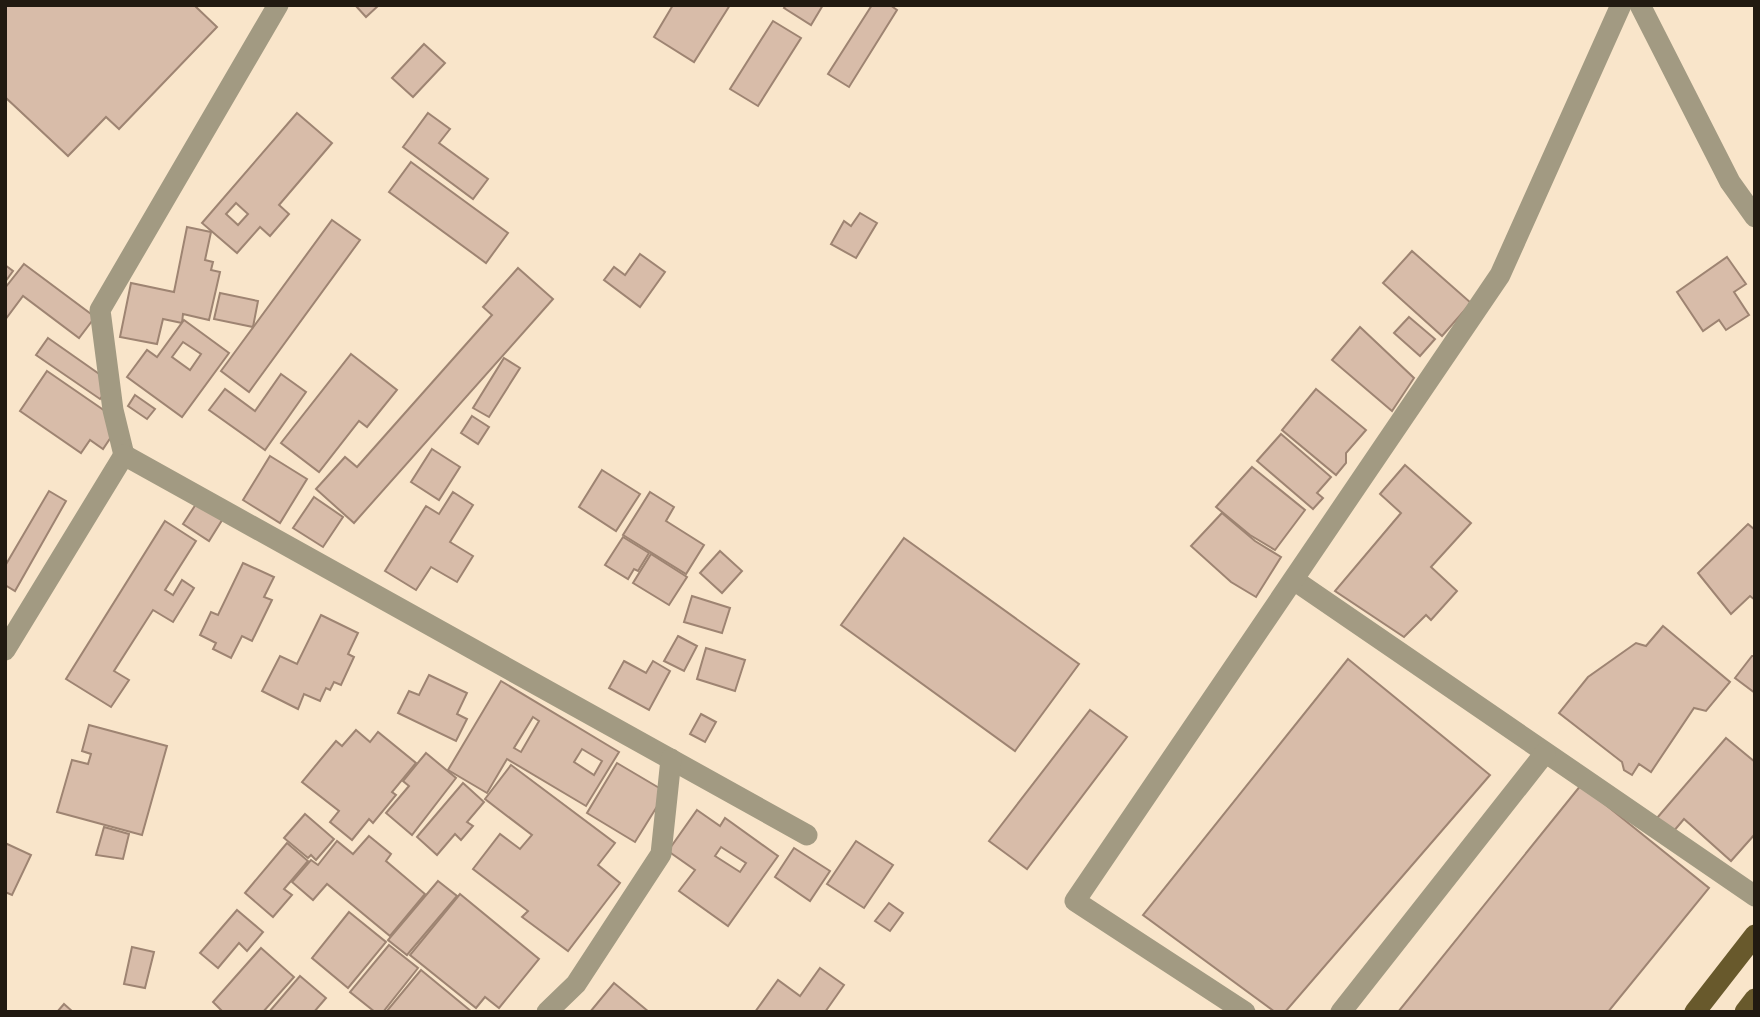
<svg xmlns="http://www.w3.org/2000/svg" width="1760" height="1017" viewBox="0 0 1760 1017" font-family="'Crimson Pro',serif">
<rect width="100%" height="100%" fill="#f9e5ca"/>
<g fill="#d8bca9" stroke="#9e8472" stroke-width="2" fill-rule="evenodd">
<path d="M5,5H194L217,27L119,129L106,117L68,156L5,97Z"/>
<path d="M355,5H379L366,17Z"/>
<path d="M673,5H730L694,62L654,37Z"/>
<path d="M786,5H823L811,25L784,8Z"/>
<path d="M872,5H890L897,10L849,87L828,74Z"/>
<path d="M773,21L801,38L758,106L730,89Z"/>
<path d="M424,44L445,63L413,97L392,78Z"/>
<path d="M297,113L332,143L279,205L289,214L270,236L260,227L237,253L202,223ZM236,203L248,214L238,225L226,214Z"/>
<path d="M428,113L450,129L439,143L488,179L473,199L403,147Z"/>
<path d="M411,162L508,233L486,263L389,192Z"/>
<path d="M860,213L877,223L856,258L831,244L844,221L851,226Z"/>
<path d="M332,220L360,240L249,392L221,371Z"/>
<path d="M187,227L211,232L205,260L213,262L211,270L220,272L209,320L183,314L182,323L163,319L157,344L120,337L131,283L174,292Z"/>
<path d="M1412,251L1471,303L1442,336L1383,283Z"/>
<path d="M640,254L665,272L640,307L604,280L614,267L625,275Z"/>
<path d="M1727,257L1746,284L1734,292L1749,315L1726,330L1719,320L1703,331L1677,292Z"/>
<path d="M24,264L95,317L79,338L23,296L5,320V288Z"/>
<path d="M5,265L13,271L5,282Z"/>
<path d="M518,268L553,299L354,523L316,489L345,457L357,467L492,315L483,307Z"/>
<path d="M220,293L258,301L253,327L214,319Z"/>
<path d="M1409,317L1435,339L1420,356L1394,333Z"/>
<path d="M184,320L229,353L182,417L127,377L147,350L157,357ZM183,342L201,354L190,370L172,357Z"/>
<path d="M1360,327L1414,378L1392,411L1332,360Z"/>
<path d="M48,338L112,383L100,399L36,355Z"/>
<path d="M351,354L397,390L367,427L359,421L319,472L281,443Z"/>
<path d="M504,358L520,368L489,417L473,408Z"/>
<path d="M47,371L121,422L103,449L90,440L81,453L20,411Z"/>
<path d="M281,374L306,392L265,450L209,410L225,389L255,411Z"/>
<path d="M1316,389L1366,430L1346,453V463L1336,475L1282,430Z"/>
<path d="M135,395L155,409L147,419L128,406Z"/>
<path d="M472,416L489,427L478,444L461,433Z"/>
<path d="M1281,434L1331,477L1317,493L1323,498L1313,509L1257,461Z"/>
<path d="M432,449L460,467L439,500L411,482Z"/>
<path d="M270,456L307,479L280,523L243,500Z"/>
<path d="M1405,465L1471,523L1431,567L1457,591L1431,620L1426,615L1404,637L1335,591L1401,513L1380,494Z"/>
<path d="M1252,467L1305,510L1275,550L1250,535L1216,507Z"/>
<path d="M602,470L640,494L616,531L579,507Z"/>
<path d="M49,491L66,501L15,591L5,585V566Z"/>
<path d="M453,492L473,505L450,542L473,556L457,582L431,567L416,590L385,571L426,506L439,514Z"/>
<path d="M650,492L674,507L666,521L704,545L686,574L623,535Z"/>
<path d="M314,497L343,517L323,547L293,528Z"/>
<path d="M198,501L224,517L209,541L183,524Z"/>
<path d="M1222,513L1255,541L1281,557L1256,597L1231,582L1191,546Z"/>
<path d="M165,521L196,541L165,590L173,595L182,580L194,588L173,622L153,610L114,671L129,680L111,707L66,679Z"/>
<path d="M1748,524L1755,530V600L1750,596L1731,614L1698,573Z"/>
<path d="M623,537L649,553L638,571L634,569L628,579L605,565Z"/>
<path d="M904,538L1079,664L1015,751L841,625Z"/>
<path d="M720,551L742,571L722,593L700,573Z"/>
<path d="M651,554L687,577L669,605L633,583Z"/>
<path d="M243,563L274,577L264,597L272,600L252,641L242,636L231,658L213,649L216,643L200,635L211,612L218,615Z"/>
<path d="M692,596L730,608L722,633L684,622Z"/>
<path d="M321,615L358,633L348,654L354,657L341,685L334,682L330,690L326,688L320,701L304,694L298,709L262,691L280,656L297,664Z"/>
<path d="M1663,626L1730,682L1706,711L1694,708L1651,772L1639,764L1632,775L1624,770L1622,762L1559,713L1588,677L1636,643L1646,646Z"/>
<path d="M678,636L697,646L684,671L664,661Z"/>
<path d="M706,648L745,660L735,691L697,679Z"/>
<path d="M1752,656H1755V693L1735,678Z"/>
<path d="M1348,659L1490,775L1285,1012H1275L1143,915Z"/>
<path d="M624,661L646,673L653,661L670,671L649,710L609,688Z"/>
<path d="M429,675L467,693L457,714L467,719L456,741L398,713L409,691L419,695Z"/>
<path d="M501,681L619,752L586,806L507,759L487,793L448,770ZM533,717L539,721L521,752L514,748ZM582,749L602,761L594,775L574,762Z"/>
<path d="M1090,710L1127,737L1027,869L989,841Z"/>
<path d="M701,714L716,722L705,742L690,734Z"/>
<path d="M89,725L167,746L142,835L57,812L72,760L88,764L91,754L82,751Z"/>
<path d="M356,730L370,742L378,732L416,763L392,792L396,795L373,823L369,819L352,840L330,822L339,811L302,782L336,741L342,746Z"/>
<path d="M1726,738L1755,762V834L1731,861L1684,819L1673,832L1657,818Z"/>
<path d="M426,753L456,778L412,835L386,813L409,786L403,781Z"/>
<path d="M617,763L666,792L635,842L587,813Z"/>
<path d="M511,765L615,843L598,865L620,883L568,951L522,917L528,911L473,869L500,834L520,849L532,835L485,799Z"/>
<path d="M463,783L484,802L467,822L473,826L461,840L455,834L437,855L417,837Z"/>
<path d="M1581,785L1709,888L1608,1012H1398Z"/>
<path d="M697,810L720,826L725,818L778,856L728,926L679,891L695,870L668,851ZM721,847L746,863L740,872L715,856Z"/>
<path d="M305,814L334,839L316,860L311,855L308,858L284,838Z"/>
<path d="M104,827L129,834L123,859L96,855Z"/>
<path d="M369,836L391,854L386,861L425,894L390,936L327,884L313,900L292,882L311,860L318,865L337,841L353,854Z"/>
<path d="M856,841L893,865L864,908L827,884Z"/>
<path d="M5,843L31,855L12,895L5,892Z"/>
<path d="M287,843L308,861L284,889L292,895L273,917L245,893Z"/>
<path d="M794,848L830,871L810,901L775,877Z"/>
<path d="M438,881L457,896L407,955L388,940Z"/>
<path d="M460,894L539,959L499,1008L485,997L476,1008L410,955Z"/>
<path d="M889,903L903,913L890,931L875,921Z"/>
<path d="M237,910L263,932L247,951L239,943L218,968L200,953Z"/>
<path d="M349,912L386,942L348,988L312,958Z"/>
<path d="M389,945L418,968L383,1012H375L350,992Z"/>
<path d="M132,947L154,952L145,988L124,984Z"/>
<path d="M261,948L294,977L263,1012H223L213,1002Z"/>
<path d="M820,968L844,985L825,1012H755L778,980L800,996Z"/>
<path d="M421,970L472,1012H386Z"/>
<path d="M300,976L326,998L314,1012H269Z"/>
<path d="M614,983L649,1012H590Z"/>
<path d="M64,1004L73,1012H57Z"/>
</g>
<g fill="none" stroke-linecap="round" stroke-linejoin="round">
<g stroke="#a29a82" stroke-width="21">
<path d="M1640,5L1730,182L1755,217"/>
<path d="M124,455L113,410L100,310L278,5"/>
<path d="M1294,580L1755,896"/>
<path d="M5,650L124,455L807,835"/>
<path d="M547,1012L576,984L661,854L671,759"/>
<path d="M1245,1012L1075,901L1500,275L1621,5"/>
<path d="M1341,1012L1545,753"/>
</g>
<g stroke="#68592c" stroke-width="21">
<path d="M1695,1012L1755,935"/>
<path d="M1745,1012L1755,999"/>
</g>
</g>
<rect width="1760" height="1017" fill="none" stroke="#211a11" stroke-width="14"/>
</svg>
